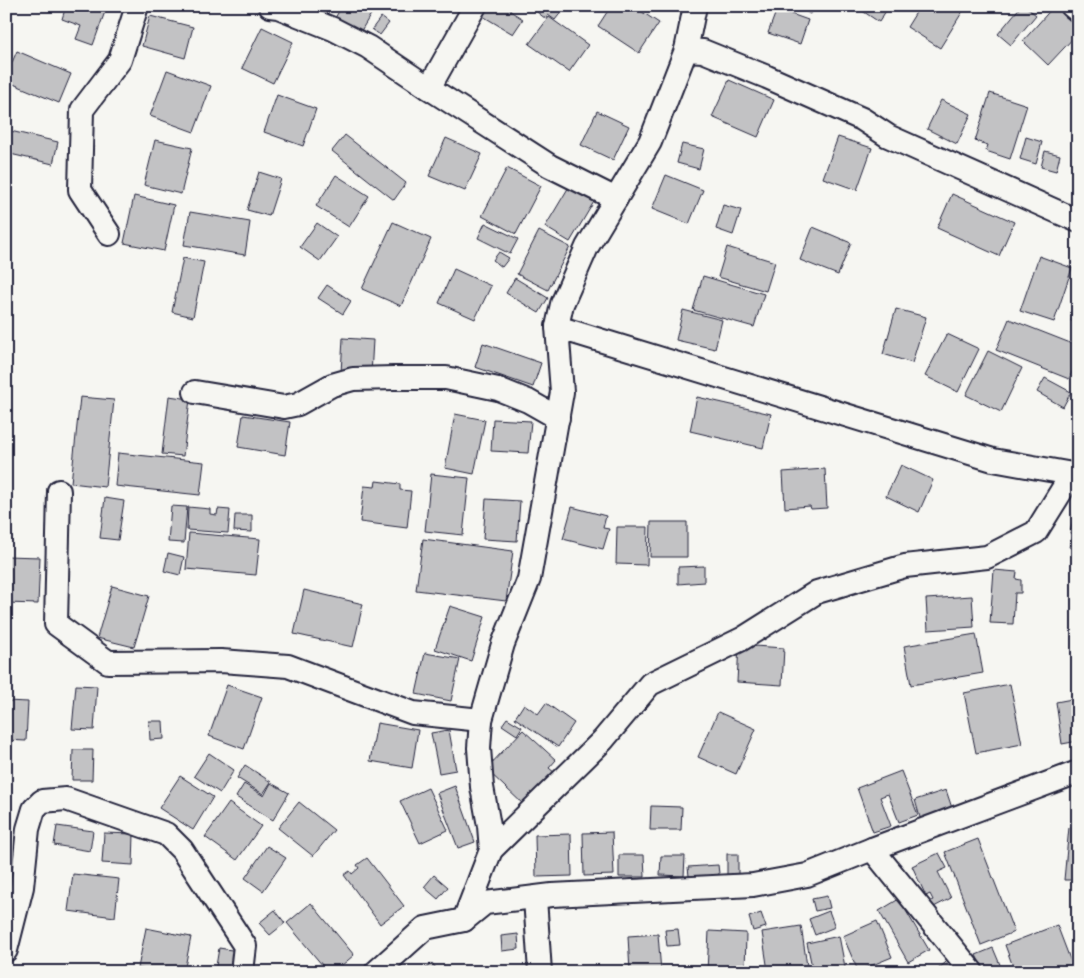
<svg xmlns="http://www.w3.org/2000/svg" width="1084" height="978" viewBox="0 0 1084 978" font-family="'Gochi Hand',sans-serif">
<rect width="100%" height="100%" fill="#f6f6f2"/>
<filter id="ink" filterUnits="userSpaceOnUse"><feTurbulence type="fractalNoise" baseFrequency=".02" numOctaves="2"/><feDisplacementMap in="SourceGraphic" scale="10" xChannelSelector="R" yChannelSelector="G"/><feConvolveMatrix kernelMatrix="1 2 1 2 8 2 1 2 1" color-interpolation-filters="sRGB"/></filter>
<g filter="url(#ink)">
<g fill="#c2c2c4" stroke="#22223b">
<path d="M66,6H107L93,45L76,39L81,26L62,19Z"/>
<path d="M342,6H376L359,34L335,18Z"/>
<path d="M486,6H512L510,11L523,19L513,34L481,15Z"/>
<path d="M541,6H556L562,11L555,20L548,15L546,19L537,12Z"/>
<path d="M611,6H633L659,23L639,53L598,26Z"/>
<path d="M795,6H814L810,14Z"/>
<path d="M855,6H889L879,22Z"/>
<path d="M920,6H966L940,48L907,27Z"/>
<path d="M1021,6H1025L1036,15L1011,45L998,34Z"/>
<path d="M1054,6H1063L1078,20V33L1048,65L1023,41Z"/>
<path d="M777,9L808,20L800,44L768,33Z"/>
<path d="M150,16L193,27L185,58L142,46Z"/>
<path d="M381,17L389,23L380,35L372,29Z"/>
<path d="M549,17L588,45L569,72L529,44Z"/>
<path d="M262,27L293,42L273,83L242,68Z"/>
<path d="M17,51L71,74L59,103L6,81V76Z"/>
<path d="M167,70L211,86L194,132L150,116Z"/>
<path d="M729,80L774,100L758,137L712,117Z"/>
<path d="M990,93L1027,105L1010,159L986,151L988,145L975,141Z"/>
<path d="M277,95L316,109L303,146L264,132Z"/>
<path d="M941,100L971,114L957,144L927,129Z"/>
<path d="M597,111L629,126L613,160L581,145Z"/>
<path d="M6,130L58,142L53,164L6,153Z"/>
<path d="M345,135L406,183L394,200L332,151Z"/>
<path d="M838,137L872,148L857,190L823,178Z"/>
<path d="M1026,137L1042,142L1036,164L1020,159Z"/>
<path d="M446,138L482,154L465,191L429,176Z"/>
<path d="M155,140L192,148L181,194L144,185Z"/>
<path d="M682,144L704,149L699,169L677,163Z"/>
<path d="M1045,151L1060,155L1056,171L1041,167Z"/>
<path d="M507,168L541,186L516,234L482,216Z"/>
<path d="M259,172L281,179L269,216L247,210Z"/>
<path d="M336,175L369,196L349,227L316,206Z"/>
<path d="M666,175L703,190L689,224L652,209Z"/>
<path d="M570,185L595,200L570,242L545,227Z"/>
<path d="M952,194L1014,222L999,256L937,228Z"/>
<path d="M134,196L174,205L164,251L124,243Z"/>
<path d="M723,205L741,210L733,235L716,229Z"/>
<path d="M190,212L250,222L245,255L184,245Z"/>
<path d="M393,222L431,239L401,306L362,289Z"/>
<path d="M317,223L337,237L320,261L300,247Z"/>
<path d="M485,223L518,239L510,254L478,238Z"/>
<path d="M813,227L851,243L838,275L800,260Z"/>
<path d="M539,231L570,247L548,290L517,274Z"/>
<path d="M727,247L775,262L766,291L718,277Z"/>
<path d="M499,252L509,258L502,267L493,260Z"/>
<path d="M1039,256L1072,268L1054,322L1020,311Z"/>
<path d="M183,258L204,262L193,317L172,312Z"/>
<path d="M454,269L491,286L475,319L439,303Z"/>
<path d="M703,276L764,294L754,327L693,310Z"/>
<path d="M515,278L548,298L539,313L506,293Z"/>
<path d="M327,285L351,301L343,314L318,298Z"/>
<path d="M1078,304V324L1071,321Z"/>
<path d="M896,309L926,317L912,363L883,354Z"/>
<path d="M683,310L722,320L715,349L676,340Z"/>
<path d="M1009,319L1078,346V358L1069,379L996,350Z"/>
<path d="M947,334L979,349L958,392L925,376Z"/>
<path d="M343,338L373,340L371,375L341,373Z"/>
<path d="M483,343L541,363L533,387L475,367Z"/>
<path d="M988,351L1022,368L1001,412L966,395Z"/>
<path d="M1045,378L1071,392L1063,407L1037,392Z"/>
<path d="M169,396L190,399L183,456L162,454Z"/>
<path d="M80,397L114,400L105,487L71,483Z"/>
<path d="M697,397L771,414L763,448L690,431Z"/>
<path d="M455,414L485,420L474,474L445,468Z"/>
<path d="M243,415L290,422L285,455L238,447Z"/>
<path d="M493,419L531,421L528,453L491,451Z"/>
<path d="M118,453L204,462L200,495L115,486Z"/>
<path d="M901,465L933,480L919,512L886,496Z"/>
<path d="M825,469L827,508L811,509L810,506L785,508L783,472Z"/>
<path d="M431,474L469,478L463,535L425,531Z"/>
<path d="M376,481L400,484V490L411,491L407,528L360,522L364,486L375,487Z"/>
<path d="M1078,496V535L1070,533Z"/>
<path d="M105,498L124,501L118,540L100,538Z"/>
<path d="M486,499L520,501L517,541L483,539Z"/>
<path d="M171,506L187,507L184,543L168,542Z"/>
<path d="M188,507L210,509V514L217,515L218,509L230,510L228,533L187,530Z"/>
<path d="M572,507L606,516L603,528L609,529L603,549L563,539Z"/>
<path d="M235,515H252V532L234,531Z"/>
<path d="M651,522H687V557H650Z"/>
<path d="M617,527H648L647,565L616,564Z"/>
<path d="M189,533L260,539L256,575L186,569Z"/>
<path d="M1073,537L1078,538V550L1069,547Z"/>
<path d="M423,539L513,551L506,601L416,590Z"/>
<path d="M168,553L184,557L180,575L164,571Z"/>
<path d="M6,556L40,557L38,604L6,603Z"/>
<path d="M704,566V582L678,584V567Z"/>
<path d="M994,570L1017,572L1016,579L1021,580V593H1015L1013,624L990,623Z"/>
<path d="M112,586L149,596L134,647L97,638Z"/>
<path d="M304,590L363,604L353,647L294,634Z"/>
<path d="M972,596L974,627L928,630L926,599Z"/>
<path d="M450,606L485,617L471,661L435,649Z"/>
<path d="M976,634L983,673L911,685L904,646Z"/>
<path d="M739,645L784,648L782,685L737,682Z"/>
<path d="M425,653L460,659L451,701L416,694Z"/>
<path d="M1010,684L1022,744L976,753L964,693Z"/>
<path d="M76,685L97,686L94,730L72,729Z"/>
<path d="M227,685L262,697L244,749L209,736Z"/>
<path d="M1072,699L1078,741L1062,744L1056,702Z"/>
<path d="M6,701L28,702L26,741L6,740Z"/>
<path d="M546,703L574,723L558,747L515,718L524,704L538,714Z"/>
<path d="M718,712L756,729L736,774L698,757Z"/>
<path d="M507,718L522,727L517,735L502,725Z"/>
<path d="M149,721H163L164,739L150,740Z"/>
<path d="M377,723L418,730L412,768L370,761Z"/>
<path d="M449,730L456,770L439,773L431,733Z"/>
<path d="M523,730L556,760L549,768L555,773L525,806L486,769Z"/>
<path d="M73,750H93L92,780H72Z"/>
<path d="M209,753L234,770L220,793L194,776Z"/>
<path d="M245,765L271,782L263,794L237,778Z"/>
<path d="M901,771L918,815L899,822L888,794L880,797L891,826L873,832L857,788Z"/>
<path d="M180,776L213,797L193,830L159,808Z"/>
<path d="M271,783L289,793L273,820L236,797L244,784L264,796Z"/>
<path d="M455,786L475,842L458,848L437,793Z"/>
<path d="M428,788L448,830L420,843L400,801Z"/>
<path d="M946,790L953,811L921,821L915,800Z"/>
<path d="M299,802L334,830L313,856L278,828Z"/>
<path d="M229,803L261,826L237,860L205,837Z"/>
<path d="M651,806L682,807L681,830H650Z"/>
<path d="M57,826L93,831L90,851L54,845Z"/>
<path d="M1069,827L1078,828V885H1072L1073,880H1064Z"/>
<path d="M612,832L614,875L584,876L583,833Z"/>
<path d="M104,833L134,834L133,865L102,863Z"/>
<path d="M571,834L572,876L536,877L535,835Z"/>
<path d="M978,839L1014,932L981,945L945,852Z"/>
<path d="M267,846L286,858L263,891L245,878Z"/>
<path d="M939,853L947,868L938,872L951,898L932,908L929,902L933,900L930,894L926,896L912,866Z"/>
<rect x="727" y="854" width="11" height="23"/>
<path d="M619,855H644L645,877H619Z"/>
<path d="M661,856H685L684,876L660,875Z"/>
<path d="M367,858L404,906L380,924L344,875L350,871L352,874L359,868L357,865Z"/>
<path d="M718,865L720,882L690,885L688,867Z"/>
<path d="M73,874L119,879L115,917L68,911Z"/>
<path d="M434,875L448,887L438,899L424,887Z"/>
<path d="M827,896L830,908L815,911L812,899Z"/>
<path d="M899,899L929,950L908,962L879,911Z"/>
<path d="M311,903L354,955L334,972H328L287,923Z"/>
<path d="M275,910L285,923L270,935L259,923Z"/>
<path d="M829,911L835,927L815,935L809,919Z"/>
<path d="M761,913L766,927L753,931L749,917Z"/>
<path d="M877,921L892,957L858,971L843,936Z"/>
<path d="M1057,925L1073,967L1060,972H1015L1005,945Z"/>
<path d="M801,926L807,966L768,971L762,932Z"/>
<path d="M146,928L191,937L184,972H154L138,968Z"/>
<path d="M678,929L680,945L667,946L665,930Z"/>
<path d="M709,931L746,933L745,972H707Z"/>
<path d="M518,934L519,949L502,951L501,936Z"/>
<path d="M658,934L661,972H630L628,936Z"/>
<path d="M839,936L846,972H813L807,943Z"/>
<path d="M219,948L238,951L234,972H215Z"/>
<path d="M993,948L1001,967L991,972H984L976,955Z"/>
<path d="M946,962L955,972H936V971Z"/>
<path d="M432,963L439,972H422Z"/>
</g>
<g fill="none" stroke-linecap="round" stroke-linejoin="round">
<defs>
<g id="street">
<path d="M270,6L278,7L333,29L368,47L429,88L550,166L616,199"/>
<path d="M1072,6L1078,11"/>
<path d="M686,50L703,51L767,77L862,119L888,136L1078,221"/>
<path d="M429,88L475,6"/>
<path d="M109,234L80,190L82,110L120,60L137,6"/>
<path d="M557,327L993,460L1078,475"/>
<path d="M195,392L284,407L298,404L332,385L353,379L394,378H446L498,389L528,401L558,418"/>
<path d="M59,491L56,624L108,662L221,661L288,666L413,713L481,720"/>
<path d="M872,849L972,972"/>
<path d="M491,850L603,740L650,684L742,639L817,592L905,566L987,557L1036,532L1072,474"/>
<path d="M535,898L540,972"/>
<path d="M464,920L491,850L489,826L482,787L479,748L481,720L503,644L529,579L562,392L557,327L562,304L587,247L650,142L686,50L695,6"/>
<path d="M6,950L22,887L28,829L34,809L42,801L66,799L166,834L182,850L245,946L242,972"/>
<path d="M376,972L425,928L464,920L485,903L552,895L753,885L807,875L872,849L1078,772"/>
</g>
</defs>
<use href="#street" stroke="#22223b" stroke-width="26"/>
<use href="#street" stroke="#f6f6f2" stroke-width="22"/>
</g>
</g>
<rect width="1084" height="978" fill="none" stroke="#f6f6f2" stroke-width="25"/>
<rect x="12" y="12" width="1059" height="953" fill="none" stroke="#22223b" stroke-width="2" filter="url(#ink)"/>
</svg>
